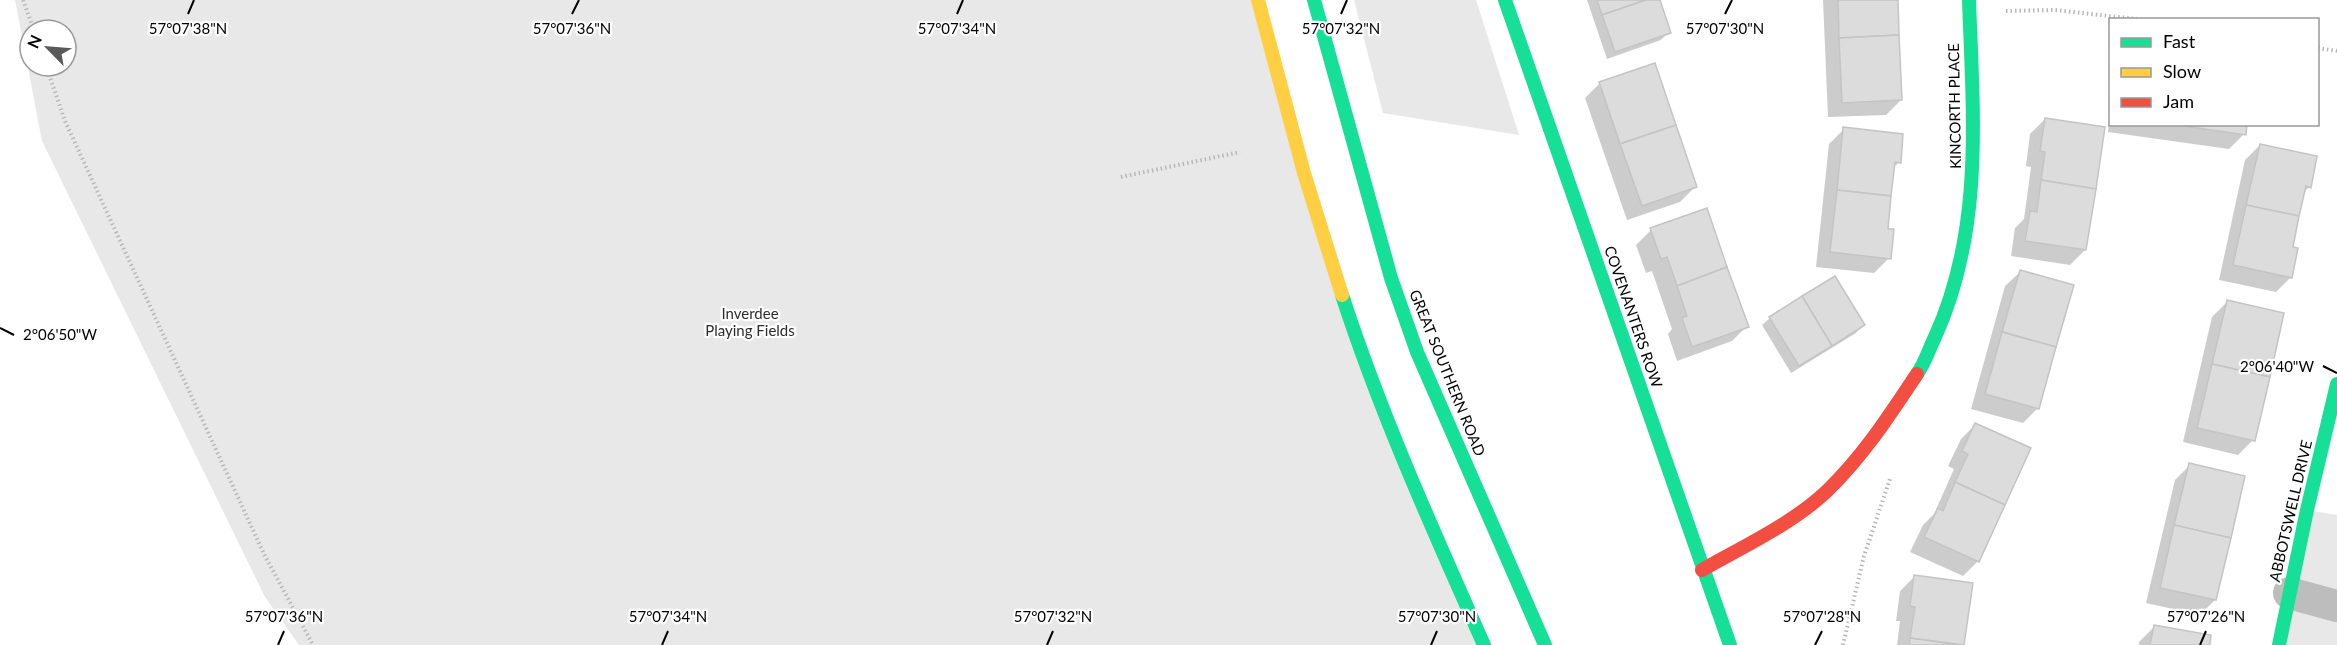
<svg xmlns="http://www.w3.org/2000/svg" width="2337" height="645" viewBox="0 0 2337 645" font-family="Lato,sans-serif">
<rect width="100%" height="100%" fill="#fff"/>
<g fill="#e8e8e8" fill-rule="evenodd">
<path d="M15,0H1258L1334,275L1484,645H299L265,597L42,141ZM30,30H66V66H30Z"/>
<path d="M1354,0H1476L1519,135L1383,113Z"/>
<path d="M2307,510L2337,515V645H2279Z"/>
</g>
<g fill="#0003">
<path d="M1587,0H1658L1669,32L1661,40L1607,59Z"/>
<path d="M1823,0H1896L1901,100L1886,115L1828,117Z"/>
<path d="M1600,83L1695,187L1680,202L1627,220L1585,98Z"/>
<path d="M2110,116V124H2246L2244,134L2229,149L2108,132Z"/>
<path d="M2045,119L2085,250L2070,265L2011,256L2015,228L2024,219L2031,167L2026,166L2030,134Z"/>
<path d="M1844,129L1899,162L1892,169L1886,230L1889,258L1874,273L1816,267L1829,144Z"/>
<path d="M2260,145L2309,187L2302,194L2291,248V277L2276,292L2219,280L2245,160Z"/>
<path d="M1651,230L1747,326L1732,341L1677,361L1668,334L1672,329L1652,271L1646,273L1636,245Z"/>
<path d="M2020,272L2038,408L2023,423L1971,409L2005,286Z"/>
<path d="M2227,302L2253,440L2238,455L2183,442L2212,317Z"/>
<path d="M1770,318L1863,325L1856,333L1791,373L1762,325Z"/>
<path d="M1976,424L1978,561L1963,576L1910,552L1923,525L1934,514L1954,469L1948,466L1961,439Z"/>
<path d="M2190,465L2215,600L2200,615L2146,603L2175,480Z"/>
<path d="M1915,576L1971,585L1963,645H1897L1900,621H1896L1900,591Z"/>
<path d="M2154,627L2208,645H2139V642Z"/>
</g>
<g fill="#dcdcdc" stroke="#c4c4c4" stroke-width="1.5">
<path d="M1597,0H1646L1602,15Z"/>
<path d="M1646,0H1660L1671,33L1615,52L1602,15Z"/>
<path d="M1838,0H1898L1899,35L1839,38Z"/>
<path d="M1899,35L1902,100L1842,103L1839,38Z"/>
<path d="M1655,63L1676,125L1620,144L1599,82Z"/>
<path d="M2045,118L2105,127L2096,189L2041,180L2045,152L2040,151Z"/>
<path d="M2184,124H2247L2246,135L2184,126Z"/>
<path d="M1676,125L1697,187L1642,206L1620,144Z"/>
<path d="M1843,127L1903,134L1901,163L1895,162L1891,196L1837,190Z"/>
<path d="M2260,144L2317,156L2311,188L2306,186L2299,216L2246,205Z"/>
<path d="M2041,180L2096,189L2086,250L2025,241L2030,211L2037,212Z"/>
<path d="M1837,190L1891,196L1888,229H1894L1891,259L1830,252Z"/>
<path d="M2246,205L2299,216L2293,247L2298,248L2292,278L2233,265Z"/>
<path d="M1707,208L1727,267L1677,286L1667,257L1661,259L1650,228Z"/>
<path d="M1727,267L1749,327L1692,347L1682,318L1687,316L1677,286Z"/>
<path d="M2020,270L2074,285L2056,347L2002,332Z"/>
<path d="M1835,276L1865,325L1832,346L1802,296Z"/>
<path d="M1802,296L1832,346L1799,366L1769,317Z"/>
<path d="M2227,300L2284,313L2270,377L2212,364Z"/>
<path d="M2002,332L2056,347L2039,409L1985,394Z"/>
<path d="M2212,364L2270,377L2255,441L2197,428Z"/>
<path d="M1975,423L2031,448L2005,505L1955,482L1968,454L1962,451Z"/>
<path d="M2189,463L2245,476L2231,538L2174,525Z"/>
<path d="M1955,482L2005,505L1979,562L1924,537L1938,508L1943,511Z"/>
<path d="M2174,525L2231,538L2216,600L2160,588Z"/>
<path d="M1914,575L1973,583L1964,645L1910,638L1915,607L1910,606Z"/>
<path d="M2154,625L2211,635L2210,645H2150Z"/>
<path d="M1910,638L1959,645H1909Z"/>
</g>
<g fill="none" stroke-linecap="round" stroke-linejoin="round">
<g stroke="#b8b8b8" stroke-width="4" stroke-dasharray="1.5 3" stroke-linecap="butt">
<path d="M23,0L34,30"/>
<path d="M2006,11L2055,10L2146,20"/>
<path d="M2318,48L2337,51"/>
<path d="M46,66L65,121L264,554L313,645"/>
<path d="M1121,177L1240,152"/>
<path d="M1843,645L1864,556L1890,479"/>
</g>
<path stroke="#bdbdbd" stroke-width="32" d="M2289,593L2337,606"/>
<g stroke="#16e098" stroke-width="14">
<path d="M1314,0L1391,278L1417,352L1545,645"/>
<path d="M1505,0L1730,645"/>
<path d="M1342,295C1381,415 1433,530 1484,645"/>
<path d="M1917,374C1925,363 1929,349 1935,337C1984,229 1973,115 1969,0"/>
<path d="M2279,645L2307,510L2337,384"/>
</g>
<path stroke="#ffcf43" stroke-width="14" d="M1258,0L1304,173L1342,295"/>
<path stroke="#f24e42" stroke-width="14" d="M1702,570C1744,546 1792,524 1827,491C1864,455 1889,416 1917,374"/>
</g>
<path fill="none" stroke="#000" stroke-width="2" d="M188,14L194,0M572,14L579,0M957,14L963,0M1341,14L1347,0M1725,14L1732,0M0,328L14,335M2323,366L2337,373M278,645L284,631M662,645L668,631M1047,645L1053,631M1431,645L1437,631M1815,645L1822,631M2200,645L2206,631"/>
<g text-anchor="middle" stroke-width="4.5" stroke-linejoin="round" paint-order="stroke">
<g font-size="15" fill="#000" stroke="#fff">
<text transform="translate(1955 106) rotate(-91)" y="5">KINCORTH PLACE</text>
<text transform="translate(1633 317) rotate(71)" y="5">COVENANTERS ROW</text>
<text transform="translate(1447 373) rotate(68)" y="5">GREAT SOUTHERN ROAD</text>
<text transform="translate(2291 511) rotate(-77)" y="5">ABBOTSWELL DRIVE</text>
</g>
<g font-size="15" fill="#2d2d2d" stroke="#fff">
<text x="750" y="319">Inverdee<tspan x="750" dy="17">Playing Fields</tspan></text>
</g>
</g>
<g font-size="15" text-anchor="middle" fill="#000" stroke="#fff" stroke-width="4.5" stroke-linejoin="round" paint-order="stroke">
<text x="188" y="34">57°07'38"N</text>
<text x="572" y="34">57°07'36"N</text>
<text x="957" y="34">57°07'34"N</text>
<text x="1341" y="34">57°07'32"N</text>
<text x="1725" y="34">57°07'30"N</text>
<text x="60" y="340">2°06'50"W</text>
<text x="2277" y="372">2°06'40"W</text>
<text x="284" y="622">57°07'36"N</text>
<text x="668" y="622">57°07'34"N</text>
<text x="1053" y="622">57°07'32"N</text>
<text x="1437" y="622">57°07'30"N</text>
<text x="1822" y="622">57°07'28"N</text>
<text x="2206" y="622">57°07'26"N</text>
</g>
<rect x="2109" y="18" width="210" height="108" fill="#ffffff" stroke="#999999" stroke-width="1.5"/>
<rect x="2121" y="38" width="30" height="9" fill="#16e098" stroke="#999999" stroke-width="1.5"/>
<text x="2163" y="48" font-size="18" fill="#000000">Fast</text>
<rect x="2121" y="68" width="30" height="9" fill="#ffcf43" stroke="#999999" stroke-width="1.5"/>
<text x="2163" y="78" font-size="18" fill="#000000">Slow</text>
<rect x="2121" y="98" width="30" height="9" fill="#f24e42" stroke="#999999" stroke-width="1.5"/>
<text x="2163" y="108" font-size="18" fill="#000000">Jam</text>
<g transform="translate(48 48) rotate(295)"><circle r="28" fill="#ffffff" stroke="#999999" stroke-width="1.5"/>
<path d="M0-4.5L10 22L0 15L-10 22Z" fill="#595959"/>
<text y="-9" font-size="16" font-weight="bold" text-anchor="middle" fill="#000000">N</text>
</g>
</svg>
